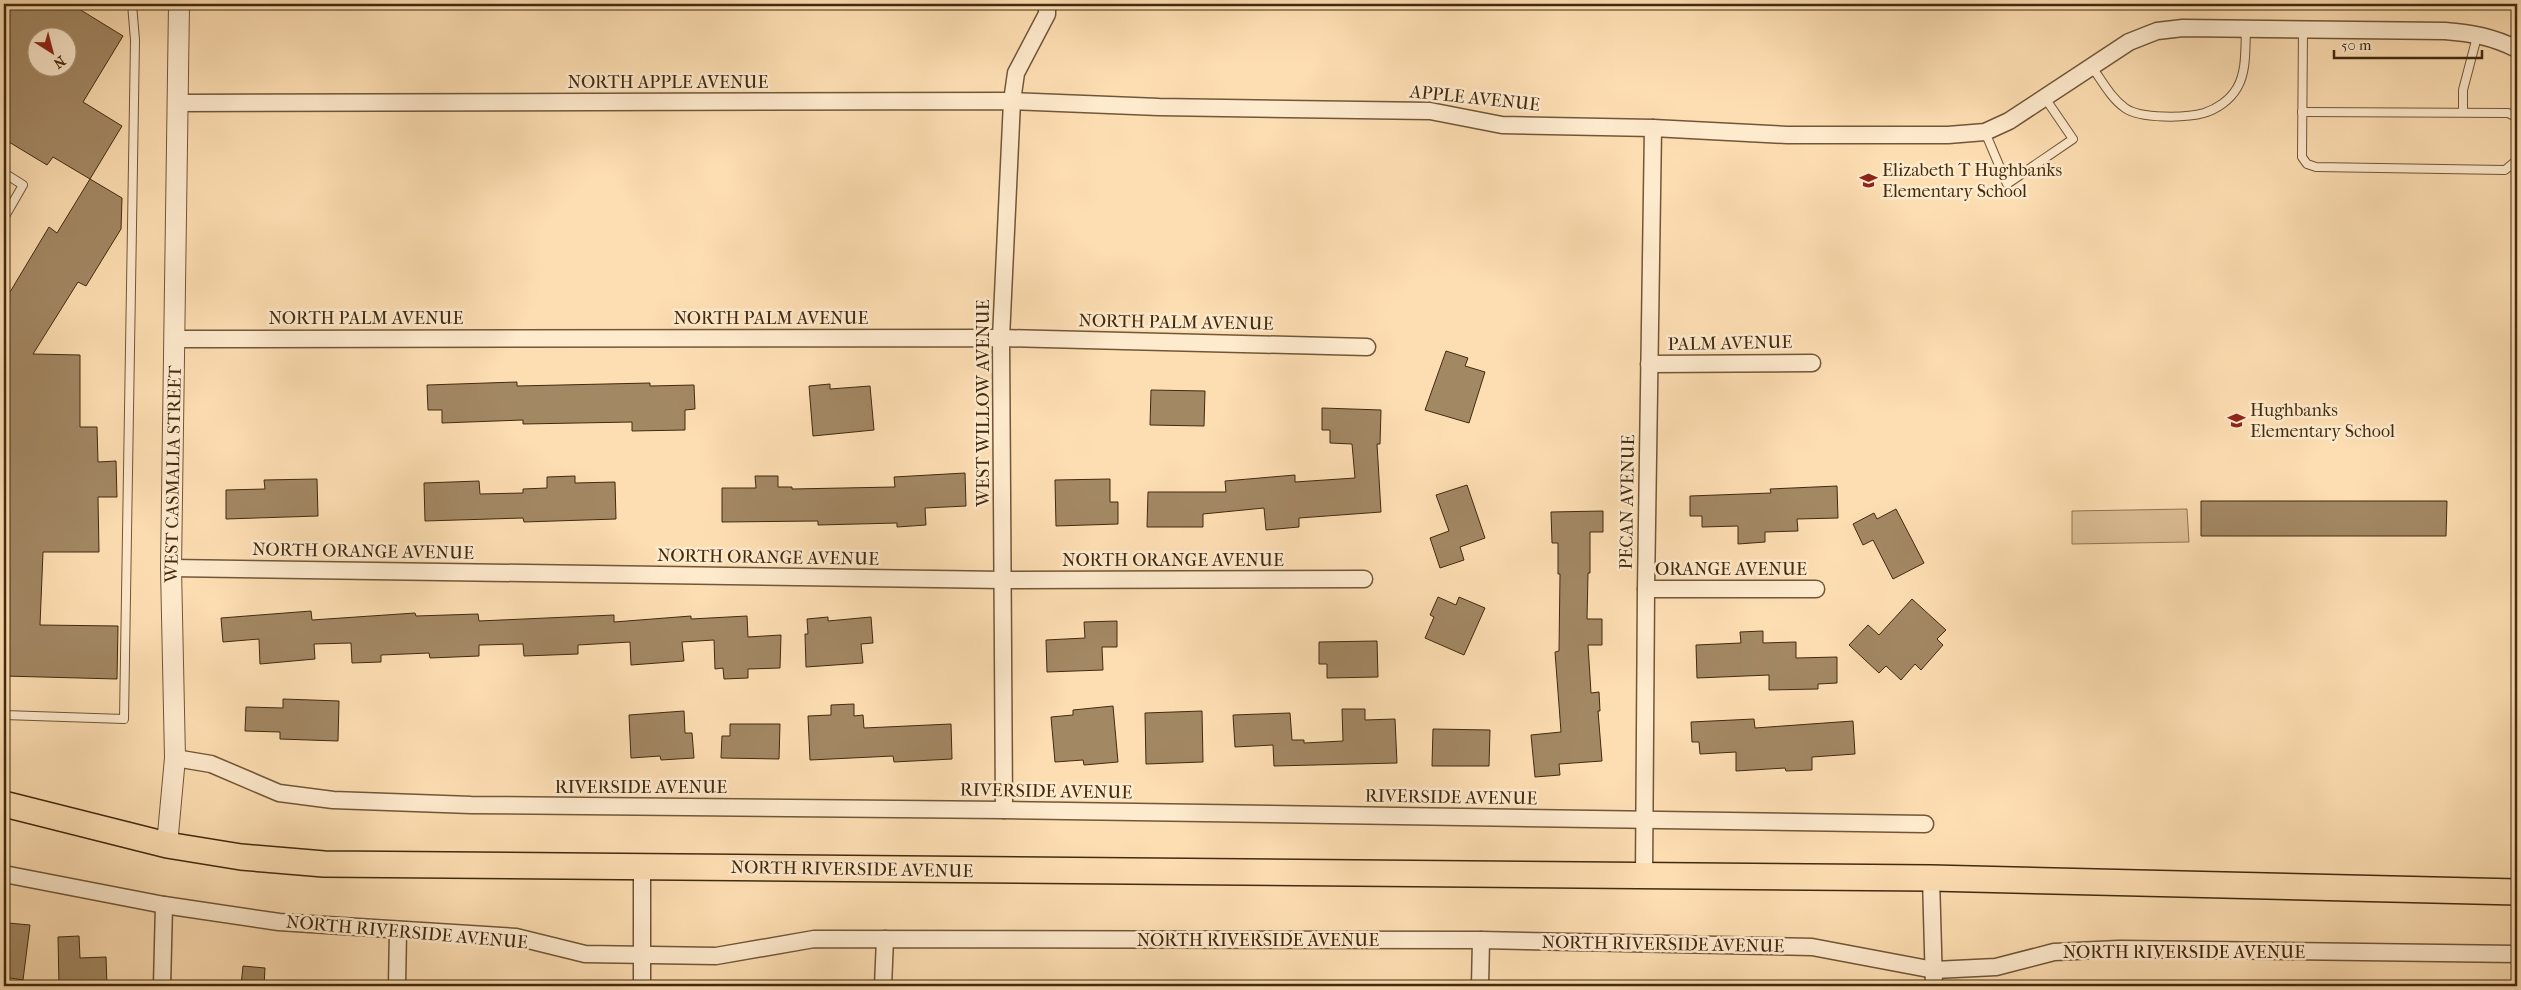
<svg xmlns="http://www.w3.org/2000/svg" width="2521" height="990" viewBox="0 0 2521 990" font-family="'IM FELL French Canon',serif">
<rect width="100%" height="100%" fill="#fddeb2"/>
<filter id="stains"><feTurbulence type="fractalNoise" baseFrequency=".004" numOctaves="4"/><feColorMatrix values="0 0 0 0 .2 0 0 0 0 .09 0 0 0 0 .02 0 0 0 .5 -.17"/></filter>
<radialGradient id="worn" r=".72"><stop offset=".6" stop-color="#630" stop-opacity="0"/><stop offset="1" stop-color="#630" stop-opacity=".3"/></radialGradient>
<path fill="#ddbf96" stroke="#907452" d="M2187,509L2189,542L2072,544V511Z"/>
<g fill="#a38864" stroke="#422a0f" fill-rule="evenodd">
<path d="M4,4H71L123,36L83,102L122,126L90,179L53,157L47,165L4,139ZM38,38H68V68H38Z"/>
<path d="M90,179L122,198L121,229L86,286L78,282L33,354L80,355V427H97L98,462L116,461L117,497H98L99,552H43L40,625L118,626L117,679L4,676V302L49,227L57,233Z"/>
<path d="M1446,351L1468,358L1465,366L1485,372L1469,423L1425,410Z"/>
<path d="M517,382V386L650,383V386L694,385L695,409L685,410V430L632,431V422L523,424V420L442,423V410H428L427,385Z"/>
<path d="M830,384V389L870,386L874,430L813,436L809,386Z"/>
<path d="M1151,390L1205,391L1204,426L1150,425Z"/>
<path d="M1322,408L1381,410L1380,444H1377L1381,512L1299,518V527L1266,530L1264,508L1203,514V527H1147L1148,492H1226L1225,481L1295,475V482L1355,478L1352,444L1330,443V430H1322Z"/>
<path d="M965,473L966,506L925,508L926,525L897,527V523L818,525V521L722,522V488H756L755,476H778V487H792V489L895,487L894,477Z"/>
<path d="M575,476V483L615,482L616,519L524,522L523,518L425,521L424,483L479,481L480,494L523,493V489L547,488V477Z"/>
<path d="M317,479L318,516L226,519V490L265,489L264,480Z"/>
<path d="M1110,479V502H1118V524L1056,526L1055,480Z"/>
<path d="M1467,485L1485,538L1460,547L1464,560L1440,568L1430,538L1449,531L1436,495Z"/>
<path d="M1837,486L1838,518L1797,519L1798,531L1765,532V542L1738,544V526L1702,527V516H1690V496L1771,493L1770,489Z"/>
<path d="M2201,501H2447L2446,536H2201Z"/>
<path d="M1896,509L1924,563L1893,579L1873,540L1863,545L1853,524L1874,513L1877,519Z"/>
<path d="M1603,511V532H1590V573H1588L1587,619H1602V645H1588L1591,693L1599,692L1600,711H1598L1602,761L1559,764L1560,775L1535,777L1531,735L1561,732L1555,652L1559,651L1560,574H1558V543H1552L1551,512Z"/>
<path d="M1438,597L1456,605L1459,597L1485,608L1464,655L1425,638L1434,617L1430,615Z"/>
<path d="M1912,599L1946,630L1937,639L1943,645L1921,670L1915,664L1901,680L1886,666L1879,673L1849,645L1868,625L1879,635Z"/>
<path d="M311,611L312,620L415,613L416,616L478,614L479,621L614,615V622L691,616V619L747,616L748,637L781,635L780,668L748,669V678L724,679L723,668L715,669L714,640L682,642L684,661L631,665L630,642L578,645V654L524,656L523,644L479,645V656L430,658L429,653L381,655V662L352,663L351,643L314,644L315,659L260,664L259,639L223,642L221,618Z"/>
<path d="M828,617V621L871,617L873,643L861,644L863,663L806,667L805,634H808L807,619Z"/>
<path d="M1117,621V647H1102L1103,670L1047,672L1046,640L1085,638L1084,622Z"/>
<path d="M1763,631V643L1796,642V658L1837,657V683L1818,684V689L1769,690V675L1697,678L1696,645L1741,643L1740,632Z"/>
<path d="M1377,641L1378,677L1327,678V664H1319V642Z"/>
<path d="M283,699L339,701L338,741L280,739V732L245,731L246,707L283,708Z"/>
<path d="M854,704V716L863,715L864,728L951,724L952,759L894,762L893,756L810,760L808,716L831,715V705Z"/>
<path d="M1113,706L1118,762L1084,765L1083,760L1055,762L1051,717L1073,715V710Z"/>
<path d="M1342,709H1365V720L1395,719L1397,763L1274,766L1273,745L1235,747L1233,715L1290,713L1292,740H1304V743L1343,741Z"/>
<path d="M684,711L685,733H692L694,758L661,760L660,756L631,758L629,715Z"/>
<path d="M1202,711L1203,762L1146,764L1145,713Z"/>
<path d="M1754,719L1755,728L1853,721L1855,754L1812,757V770L1786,771L1785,768L1736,771V752L1700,754L1699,742H1692L1691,722Z"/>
<path d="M730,724H780L779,759L721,758L722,736H730Z"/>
<path d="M1433,729L1490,730L1489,766H1432Z"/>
<path d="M8,923L30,925L23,980L4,977V943Z"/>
<path d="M79,936L80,958L106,957L107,986H59L58,937Z"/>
<path d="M243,966L265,968L264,986H241Z"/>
</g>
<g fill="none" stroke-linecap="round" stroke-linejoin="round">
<defs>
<g id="service">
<path d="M2303,29L2302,157L2307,164L2316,167L2505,170L2517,160"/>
<path d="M2092,67C2102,81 2111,98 2125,108C2140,119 2186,118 2204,113C2217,109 2230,100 2237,88C2247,71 2245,48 2246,29"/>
<path d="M2302,112L2508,113L2516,117L2517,122"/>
<path d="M2463,112V90L2478,33"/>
<path d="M1985,132L2007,184L2073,139L2045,98"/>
<path d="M4,173L23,185L4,218"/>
<path d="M4,715L124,719L135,40L132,4"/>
</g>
<g id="minor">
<path d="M177,103L1012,101L1159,107L1430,111L1502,125L1653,128L1787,135H1948L1985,132L2009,121L2129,42L2157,31L2183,28L2445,31C2472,33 2493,37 2517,49"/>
<path d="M175,339L1001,338L1367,347"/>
<path d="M1649,364L1812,363"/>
<path d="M171,568L1003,580L1364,579"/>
<path d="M1646,589H1816"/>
<path d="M175,758L211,764L279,793L333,800L471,805L1004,810L1925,824"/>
<path d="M1004,810L1001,338L1012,101L1016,73L1047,14V4"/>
<path d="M642,866V986"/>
<path d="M4,874L164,905L279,922L516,937L585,954L716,956L814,939L1481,940L1812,947L1934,970L1996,967L2054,952L2119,949L2517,954"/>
<path d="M1644,877L1646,589L1653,128"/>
<path d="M1931,878L1934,986"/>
<path d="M162,986L164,905"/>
<path d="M397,986L398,930"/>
<path d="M883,986L885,939"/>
<path d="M1480,986L1481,940"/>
</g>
<path id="tertiary" d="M167,845L175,758L171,568L179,4"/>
<path id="primary" d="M4,804L167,845L241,857L324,864L1931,878L2517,892"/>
</defs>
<use href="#service" stroke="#715738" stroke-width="10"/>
<use href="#minor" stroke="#715738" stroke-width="19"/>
<use href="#tertiary" stroke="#715738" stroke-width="22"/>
<use href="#primary" stroke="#422a0f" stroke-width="28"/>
<use href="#service" stroke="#feeacd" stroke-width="8"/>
<use href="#minor" stroke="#feeacd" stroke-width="16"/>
<use href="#tertiary" stroke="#feeacd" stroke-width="20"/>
<use href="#primary" stroke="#fddeb2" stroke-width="25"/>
</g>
<defs>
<symbol id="school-bare" viewBox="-9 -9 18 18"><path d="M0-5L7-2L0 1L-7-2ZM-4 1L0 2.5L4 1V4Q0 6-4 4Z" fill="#8f2418" stroke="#feeacd" stroke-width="2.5" paint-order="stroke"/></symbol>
</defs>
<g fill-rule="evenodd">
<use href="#school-bare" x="1856" y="168" width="25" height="25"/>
<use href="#school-bare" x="2224" y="408" width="25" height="25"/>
</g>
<g text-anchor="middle" stroke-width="5" stroke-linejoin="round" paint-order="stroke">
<g font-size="18" fill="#422a0f" stroke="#feeacd">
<text x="668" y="88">NORTH APPLE AVENUE</text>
<text transform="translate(1475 98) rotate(6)" y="6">APPLE AVENUE</text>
<text x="366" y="324">NORTH PALM AVENUE</text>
<text x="771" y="324">NORTH PALM AVENUE</text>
<text transform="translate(1176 322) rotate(1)" y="6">NORTH PALM AVENUE</text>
<text transform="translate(1730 343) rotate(-1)" y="6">PALM AVENUE</text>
<text transform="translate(983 403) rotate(-90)" y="6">WEST WILLOW AVENUE</text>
<text transform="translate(173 474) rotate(-89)" y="6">WEST CASMALIA STREET</text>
<text transform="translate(1627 502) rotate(-89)" y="6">PECAN AVENUE</text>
<text transform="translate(363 551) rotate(1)" y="6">NORTH ORANGE AVENUE</text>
<text transform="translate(768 557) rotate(1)" y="6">NORTH ORANGE AVENUE</text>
<text x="1173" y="566">NORTH ORANGE AVENUE</text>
<text x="1731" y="575">ORANGE AVENUE</text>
<text x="641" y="793">RIVERSIDE AVENUE</text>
<text transform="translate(1046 791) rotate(1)" y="6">RIVERSIDE AVENUE</text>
<text transform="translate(1451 797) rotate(1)" y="6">RIVERSIDE AVENUE</text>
<text transform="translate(852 869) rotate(1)" y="6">NORTH RIVERSIDE AVENUE</text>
<text transform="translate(407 932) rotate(5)" y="6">NORTH RIVERSIDE AVENUE</text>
<text x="1258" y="946">NORTH RIVERSIDE AVENUE</text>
<text transform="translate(1663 944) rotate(1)" y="6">NORTH RIVERSIDE AVENUE</text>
<text x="2184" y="958">NORTH RIVERSIDE AVENUE</text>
</g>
<g font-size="18" fill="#422a0f" stroke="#feeacd" text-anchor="start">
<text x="1882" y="176">Elizabeth T Hughbanks<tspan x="1882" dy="21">Elementary School</tspan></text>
<text x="2250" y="416">Hughbanks<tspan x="2250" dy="21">Elementary School</tspan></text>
</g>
</g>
<rect width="2521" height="990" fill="none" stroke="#fddeb2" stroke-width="20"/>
<rect x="5" y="5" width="2511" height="980" fill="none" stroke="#422a0f" stroke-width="2.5"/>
<rect x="10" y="10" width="2501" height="970" fill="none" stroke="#422a0f"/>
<g transform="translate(52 52) rotate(144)"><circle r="24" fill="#feeacd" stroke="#b39d81"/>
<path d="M0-4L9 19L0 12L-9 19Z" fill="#8f2418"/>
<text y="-8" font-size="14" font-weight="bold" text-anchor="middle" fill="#422a0f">N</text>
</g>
<path d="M2334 50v8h148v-8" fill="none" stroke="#422a0f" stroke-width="2.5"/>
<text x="2341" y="50" font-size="15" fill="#422a0f" stroke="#feeacd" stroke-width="4" paint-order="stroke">50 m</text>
<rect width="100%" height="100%" filter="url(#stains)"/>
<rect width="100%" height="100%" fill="url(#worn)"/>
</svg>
